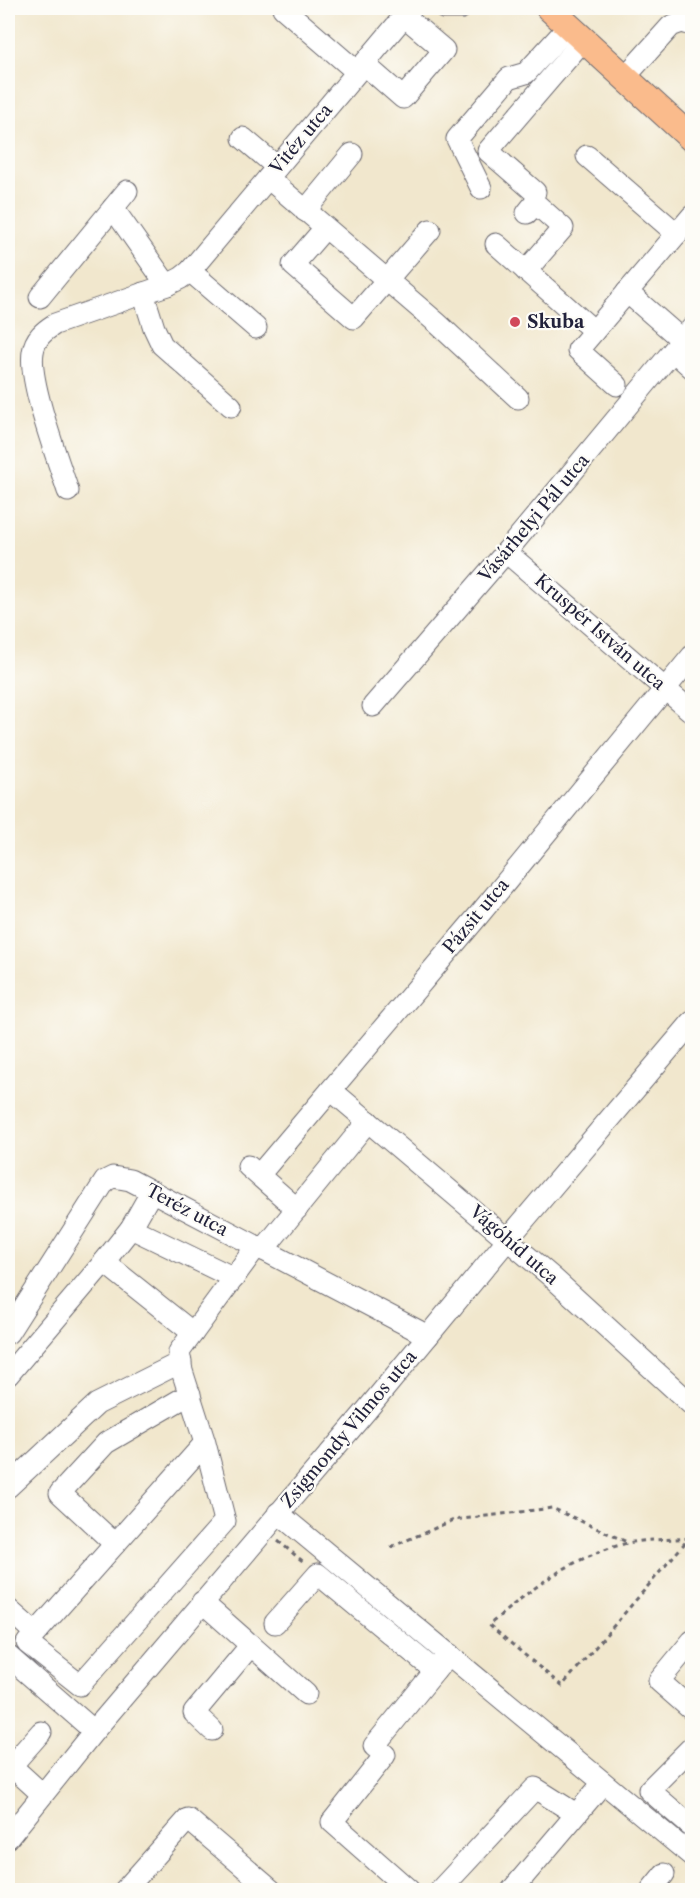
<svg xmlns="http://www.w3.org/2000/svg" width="700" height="1898" viewBox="0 0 700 1898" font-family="'Libre Caslon Text',serif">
<rect width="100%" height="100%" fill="#fdfcf7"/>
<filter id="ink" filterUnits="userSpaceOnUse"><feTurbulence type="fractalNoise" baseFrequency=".0167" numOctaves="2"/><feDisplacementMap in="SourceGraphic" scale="12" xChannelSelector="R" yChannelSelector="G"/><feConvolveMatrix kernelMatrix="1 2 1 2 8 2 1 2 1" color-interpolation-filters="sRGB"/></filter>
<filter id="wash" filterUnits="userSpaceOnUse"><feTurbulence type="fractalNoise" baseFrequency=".008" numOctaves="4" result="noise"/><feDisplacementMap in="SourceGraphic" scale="24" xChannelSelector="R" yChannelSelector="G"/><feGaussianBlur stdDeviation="1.35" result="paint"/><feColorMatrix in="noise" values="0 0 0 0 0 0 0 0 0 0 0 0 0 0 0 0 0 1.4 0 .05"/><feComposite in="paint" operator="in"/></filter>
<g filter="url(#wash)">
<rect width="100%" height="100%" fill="#f1e7cd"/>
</g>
<g filter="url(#ink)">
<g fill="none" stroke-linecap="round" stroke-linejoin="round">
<defs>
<g id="minor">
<path d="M283,8L357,72"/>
<path d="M444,8H461"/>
<path d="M364,64L403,98L444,50L404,16"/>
<path d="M625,77L671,26L682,22L692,25"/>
<path d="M243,138L277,167"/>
<path d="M587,156L677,234"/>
<path d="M268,178L437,323L518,398"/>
<path d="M481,188L457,139L509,78L526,73L569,26"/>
<path d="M535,192L488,151L584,39"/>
<path d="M113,208L167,285"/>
<path d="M305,211L352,154"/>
<path d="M325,228L293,265L354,318L430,230"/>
<path d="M496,244L594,331"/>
<path d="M190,271L256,328"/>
<path d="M526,271L563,228L535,203L527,213"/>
<path d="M627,292L682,340"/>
<path d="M143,293L154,328L162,345L231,406"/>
<path d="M40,297L127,191"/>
<path d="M673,351L692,368"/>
<path d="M617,385L578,350L692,216"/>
<path d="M68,491C58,460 28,381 33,352C35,338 44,331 55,324L167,285L181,278L190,271L411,8"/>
<path d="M506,552L692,712"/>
<path d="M373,706L506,552L692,328"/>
<path d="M331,1090L553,1278L692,1405"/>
<path d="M248,1166L297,1209"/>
<path d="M259,1175L478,916L692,656"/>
<path d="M131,1228L234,1278"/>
<path d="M263,1250L368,1121"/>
<path d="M104,1262L131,1228L152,1191"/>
<path d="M8,1333L105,1181L113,1177L130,1180L428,1336"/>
<path d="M8,1375L104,1262L193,1333"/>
<path d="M205,1443L27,1643L80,1685L225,1521L205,1443L182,1371L179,1352L256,1247"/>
<path d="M8,1487L97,1404L181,1362"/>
<path d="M278,1513L692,1856"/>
<path d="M115,1544L60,1493L106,1443L190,1394"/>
<path d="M202,1602L306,1694"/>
<path d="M8,1609L35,1633"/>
<path d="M275,1623L318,1574L435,1671"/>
<path d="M692,1641L659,1681L692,1710"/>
<path d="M8,1656L94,1731"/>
<path d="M212,1730L194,1713L251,1645"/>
<path d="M692,1747L649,1790L692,1827"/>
<path d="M8,1763L42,1794"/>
<path d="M11,1766L41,1732"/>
<path d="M8,1838L94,1731L366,1411L508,1239L692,1022"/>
<path d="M125,1890L188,1819L271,1890"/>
<path d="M409,1890L332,1822L385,1755L374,1746L449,1654"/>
<path d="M440,1890L535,1788L576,1814"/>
<path d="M512,1890L603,1783"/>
<path d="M651,1890L664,1874"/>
</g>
<path id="major" d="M549,8L692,139"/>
</defs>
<use href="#minor" stroke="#6a676e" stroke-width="23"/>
<use href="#major" stroke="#6a676e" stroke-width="28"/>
<g stroke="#6a676e" stroke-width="3" stroke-dasharray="4.5 4.5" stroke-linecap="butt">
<path d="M689,1538C669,1540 647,1539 628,1543C572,1556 531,1589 489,1625L562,1686L684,1544L692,1533"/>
<path d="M278,1541L305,1563"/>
<path d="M391,1547L454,1520L552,1508L627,1542"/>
</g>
<use href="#minor" stroke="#fff" stroke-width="21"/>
<use href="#major" stroke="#fabb8c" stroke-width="26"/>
</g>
</g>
<circle fill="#d1495b" stroke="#fdfcf7" stroke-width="2" cx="515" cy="322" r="6"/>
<g text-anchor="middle" stroke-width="4.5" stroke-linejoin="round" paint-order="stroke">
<g font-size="18" fill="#22223b" stroke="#fdfcf7">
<text transform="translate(301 139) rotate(-50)" y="6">Vitéz utca</text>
<text transform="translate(534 518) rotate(-50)" y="6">Vásárhelyi Pál utca</text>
<text transform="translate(600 632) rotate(41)" y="6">Kruspér István utca</text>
<text transform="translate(476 916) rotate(-50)" y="6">Pázsit utca</text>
<text transform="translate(187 1210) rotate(28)" y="6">Teréz utca</text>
<text transform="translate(514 1245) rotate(41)" y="6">Vágóhíd utca</text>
<text transform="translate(349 1429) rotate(-50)" y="6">Zsigmondy Vilmos utca</text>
</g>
<g font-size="18" font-weight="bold" fill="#22223b" stroke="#fdfcf7" text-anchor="start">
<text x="527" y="328">Skuba</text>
</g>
</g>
<rect width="700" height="1898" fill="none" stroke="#fdfcf7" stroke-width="30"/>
</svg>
